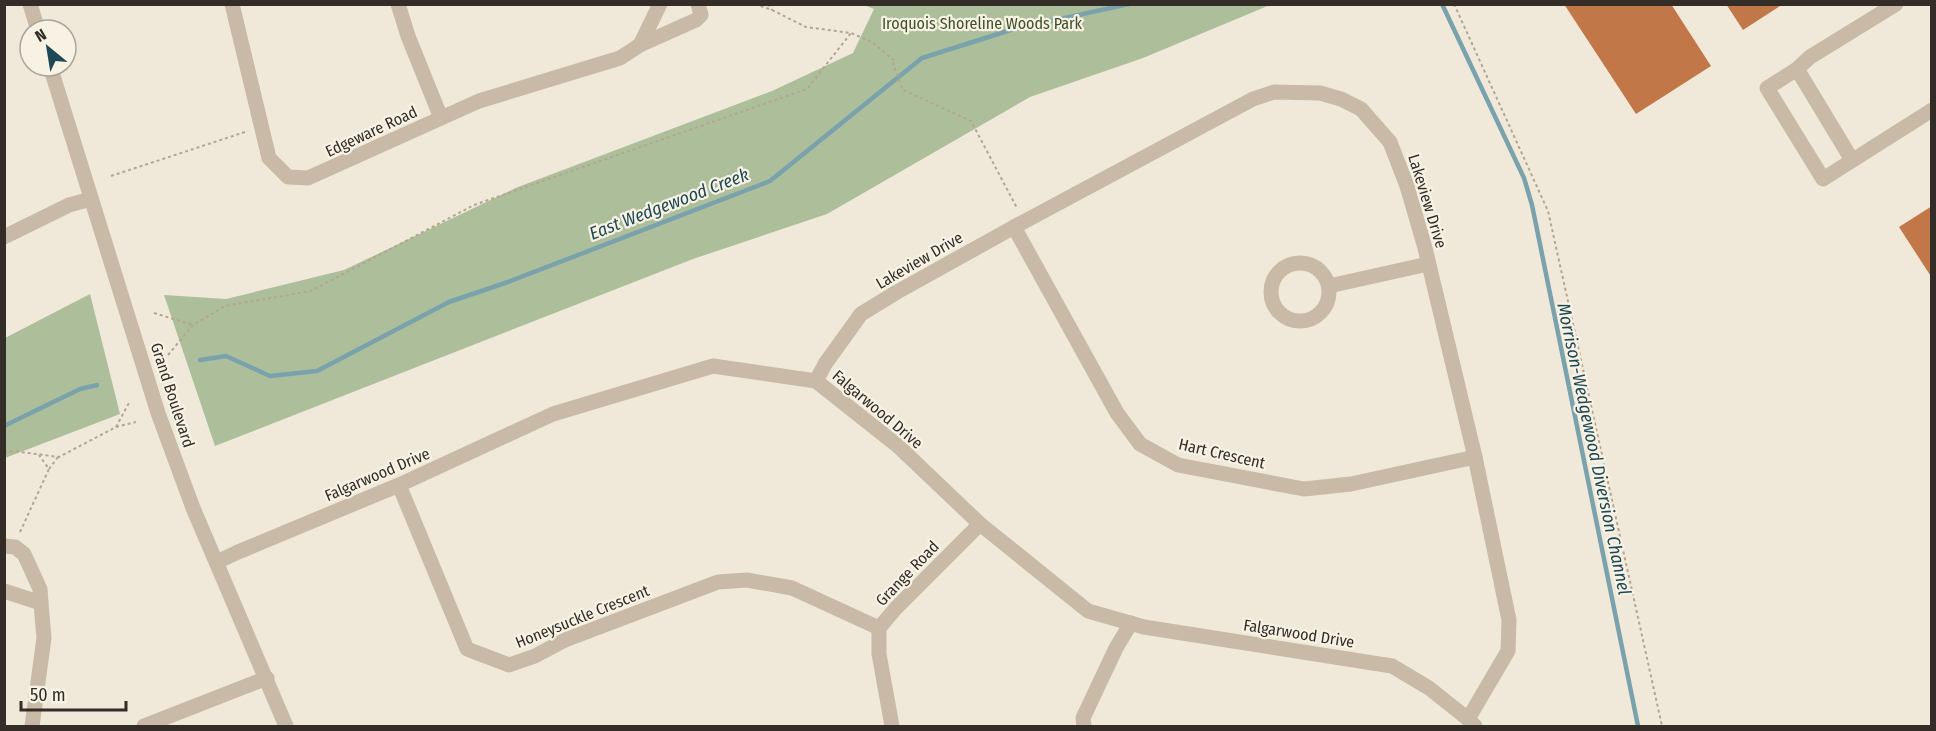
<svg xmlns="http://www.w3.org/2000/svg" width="1936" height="731" viewBox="0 0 1936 731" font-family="'Fira Sans Condensed',sans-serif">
<rect width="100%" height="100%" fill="#f0e9da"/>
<g fill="#adbe9a">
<path d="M864,5H1270L1143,58L1030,97L827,214L693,259L215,446L164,295L226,299L344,270L518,187L772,91L853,53L874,9Z"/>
<path d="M90,294L120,414L5,458V338Z"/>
</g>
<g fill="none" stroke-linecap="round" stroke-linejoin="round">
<g stroke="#7aa2ac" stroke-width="4.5">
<path d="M1442,4L1524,178L1532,205L1638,726"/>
<path d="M200,360L226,356L270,376L317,371L449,302L508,282L770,181L922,58L1014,29L1129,4"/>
<path d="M4,426L80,389L97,385"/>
</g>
</g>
<g fill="#c17747">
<path d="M1564,4H1671L1711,66L1636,114Z"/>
<path d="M1726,4H1783L1743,30Z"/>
<path d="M1932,206V278L1899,227Z"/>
</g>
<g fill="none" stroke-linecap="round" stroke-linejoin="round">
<g stroke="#b3a590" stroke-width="2" stroke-dasharray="3 3" stroke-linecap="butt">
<path d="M755,4L772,10L806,27L851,33L872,42L895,61L893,64L903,90L971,121L1017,208"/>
<path d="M768,4L772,10"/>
<path d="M1454,4L1548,211L1662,726"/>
<path d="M111,176L248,131"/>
<path d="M154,313L193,325"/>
<path d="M168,355L193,325L225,306L311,291L474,205L807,89L851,33"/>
<path d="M116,427L130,401"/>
<path d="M4,453L13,451L59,457L116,427L136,422"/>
<path d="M49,469L58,457"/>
<path d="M20,532L49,469L39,455"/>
</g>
<g stroke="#c8baa6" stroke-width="15">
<path d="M30,4L38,30"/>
<path d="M232,4L269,158L288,177L308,178L479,101L620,58L640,45L696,20L701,15L698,4"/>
<path d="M398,4L408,36L441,118"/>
<path d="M640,45L660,4"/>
<path d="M50,66L158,413L193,508L286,726"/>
<path d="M1797,69L1810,57L1896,4"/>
<path d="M1852,160L1797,69L1767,88L1823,179L1932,110"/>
<path d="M1014,227L1117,413L1140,444L1178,465L1304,489L1351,484L1475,457"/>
<path d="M4,237L69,205L91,199"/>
<circle cx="1300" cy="292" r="29"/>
<path d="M1329,286L1428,264"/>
<path d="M816,381L825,364L861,314L897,292L1014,227L1253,99L1274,92L1320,93L1341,99L1361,109L1390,142L1407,186L1425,248L1475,457L1509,620L1508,651L1468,719"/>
<path d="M399,485L467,649L509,665L535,656L565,640L718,582L747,580L792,588L879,628"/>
<path d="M4,546L15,547L24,554L40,589L41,603L4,591"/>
<path d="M217,562L238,552L399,485L553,414L713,366L816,381L898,446L980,524L1088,611L1144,627L1392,666L1429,688L1468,719L1475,726"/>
<path d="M32,726L44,638L41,603"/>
<path d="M144,726L267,678"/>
<path d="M892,726L879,654V628L896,608L980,524"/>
<path d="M1084,726L1083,718L1116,648L1131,623"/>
</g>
</g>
<g text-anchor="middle" stroke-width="4.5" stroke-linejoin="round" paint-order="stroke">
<g font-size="16" fill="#3e512b" stroke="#f8f2e5">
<text x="982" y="29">Iroquois Shoreline Woods Park</text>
</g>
<g font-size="16" fill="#342d27" stroke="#f8f2e5">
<text transform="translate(371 131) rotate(-25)" y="6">Edgeware Road</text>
<text transform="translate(1428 201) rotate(73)" y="6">Lakeview Drive</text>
<text transform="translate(919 260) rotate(-30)" y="6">Lakeview Drive</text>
<text transform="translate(173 395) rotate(72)" y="6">Grand Boulevard</text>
<text transform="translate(878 409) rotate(40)" y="6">Falgarwood Drive</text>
<text transform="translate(1222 453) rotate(13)" y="6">Hart Crescent</text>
<text transform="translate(377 474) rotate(-23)" y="6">Falgarwood Drive</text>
<text transform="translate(907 573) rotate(-46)" y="6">Grange Road</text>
<text transform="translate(582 616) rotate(-22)" y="6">Honeysuckle Crescent</text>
<text transform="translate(1299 633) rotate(9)" y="6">Falgarwood Drive</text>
</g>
<g font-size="18" font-style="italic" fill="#1e4854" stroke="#f8f2e5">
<text transform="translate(669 204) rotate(-21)" y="6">East Wedgewood Creek</text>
<text transform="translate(1594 449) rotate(78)" y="6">Morrison-Wedgewood Diversion Channel</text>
</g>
</g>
<rect width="1936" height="731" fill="none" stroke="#342d27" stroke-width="12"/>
<g transform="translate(48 48) rotate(330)"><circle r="28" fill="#f8f2e5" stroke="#aaa399" stroke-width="1.5"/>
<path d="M0-4.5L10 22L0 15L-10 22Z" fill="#1e4854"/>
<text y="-9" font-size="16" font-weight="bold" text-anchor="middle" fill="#342d27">N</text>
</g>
<path d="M21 701v9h105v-9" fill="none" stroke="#342d27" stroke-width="3"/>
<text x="30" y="701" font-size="18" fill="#342d27" stroke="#f8f2e5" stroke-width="4.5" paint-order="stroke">50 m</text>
</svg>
